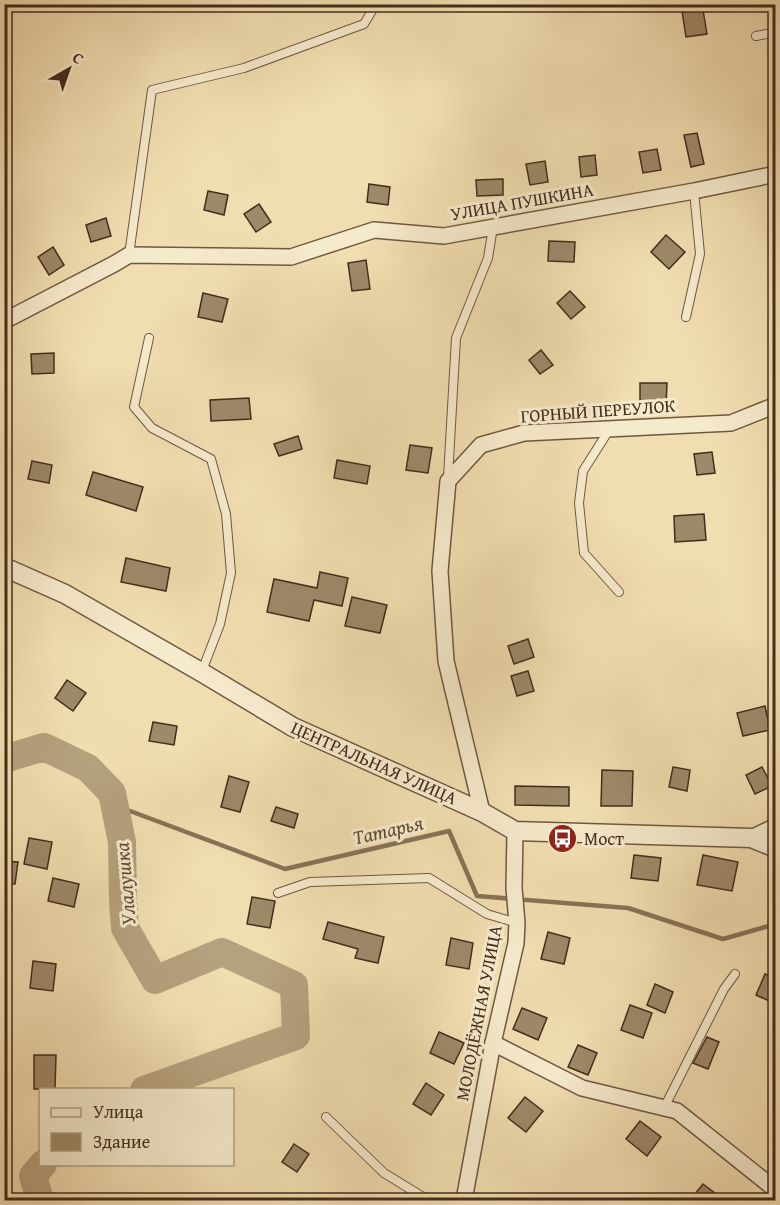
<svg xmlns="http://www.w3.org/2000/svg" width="780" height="1205" viewBox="0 0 780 1205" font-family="'Gentium Book Plus',serif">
<rect width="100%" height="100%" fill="#f1deb0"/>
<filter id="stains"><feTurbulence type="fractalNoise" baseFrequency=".00333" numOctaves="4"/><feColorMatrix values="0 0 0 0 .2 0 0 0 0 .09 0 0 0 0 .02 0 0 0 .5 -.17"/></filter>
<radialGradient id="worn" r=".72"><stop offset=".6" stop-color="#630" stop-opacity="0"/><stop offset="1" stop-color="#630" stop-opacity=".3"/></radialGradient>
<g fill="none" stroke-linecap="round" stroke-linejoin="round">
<path stroke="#887257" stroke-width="4.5" d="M114,805L285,869L449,831L477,896L628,908L723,939L776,924"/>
<g stroke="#b6a17e" stroke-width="28">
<path d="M4,759L44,747L88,768L112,793L122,842L123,901L125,928L155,980L222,952L294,985L296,1036L144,1090"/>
<path d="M40,1200L33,1176L43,1164"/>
</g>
</g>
<g fill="#9e8969" stroke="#442c1d" stroke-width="1.5">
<path d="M681,4H702L707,34L686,37Z"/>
<path d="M697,133L704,164L691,167L684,135Z"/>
<path d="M657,149L661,170L643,173L639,152Z"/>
<path d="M595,155L597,175L581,177L579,157Z"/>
<path d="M545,161L548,182L530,185L526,164Z"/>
<path d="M503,179V195L477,196L476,180Z"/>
<path d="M369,184L390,187L388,205L367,202Z"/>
<path d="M208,191L228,195L224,215L204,210Z"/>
<path d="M259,204L271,222L256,232L244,214Z"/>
<path d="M106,218L111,236L91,242L86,225Z"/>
<path d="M666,235L685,252L669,269L651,252Z"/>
<path d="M549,241L575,242L574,262L548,261Z"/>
<path d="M53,247L64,265L49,275L38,257Z"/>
<path d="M366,260L370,289L352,291L348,263Z"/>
<path d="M570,291L585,307L571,319L557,303Z"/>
<path d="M203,293L228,299L222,322L198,317Z"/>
<path d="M541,350L553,365L540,374L529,360Z"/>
<path d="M54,353V373L32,374L31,354Z"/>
<path d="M640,383H667L666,406H640Z"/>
<path d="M249,398L251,419L211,421L210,400Z"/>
<path d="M298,436L302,449L279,456L274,444Z"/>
<path d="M410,445L432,448L428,473L406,470Z"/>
<path d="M712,452L715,473L697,475L694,454Z"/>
<path d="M337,460L370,466L367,484L334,478Z"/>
<path d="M32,461L52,465L49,483L28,479Z"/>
<path d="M93,472L143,487L136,511L86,495Z"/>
<path d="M704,514L706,540L675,542L674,516Z"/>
<path d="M126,558L170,568L166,591L121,582Z"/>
<path d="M320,572L348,578L342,606L314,600L309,621L267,612L274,579L317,588Z"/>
<path d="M352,597L387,605L380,633L345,626Z"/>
<path d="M528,639L534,657L514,664L508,646Z"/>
<path d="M528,671L534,691L517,696L511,676Z"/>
<path d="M67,680L86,693L73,711L55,698Z"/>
<path d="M765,706L770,730L743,736L737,713Z"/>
<path d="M153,722L177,726L174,745L149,741Z"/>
<path d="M673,767L690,770L687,791L669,787Z"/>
<path d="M762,767L772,786L755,794L746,775Z"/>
<path d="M602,770L633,771L632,806H601Z"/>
<path d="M229,776L249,782L240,812L221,807Z"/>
<path d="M515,786L569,787V806L515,805Z"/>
<path d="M276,807L298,814L294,828L271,821Z"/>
<path d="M29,838L52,842L47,869L24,864Z"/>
<path d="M634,855L661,858L658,881L631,878Z"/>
<path d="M703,855L738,862L732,891L697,885Z"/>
<path d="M4,861L18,862L15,884L4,883Z"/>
<path d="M53,878L79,884L74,907L48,901Z"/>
<path d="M252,897L275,901L270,928L247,924Z"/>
<path d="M328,922L384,937L378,963L355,958L358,949L323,939Z"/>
<path d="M548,932L570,938L564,964L541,959Z"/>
<path d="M451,938L473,943L469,969L446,965Z"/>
<path d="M33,961L56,964L53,991L30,988Z"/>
<path d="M765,974L776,978V1004L756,995Z"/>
<path d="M655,984L673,992L665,1013L647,1005Z"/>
<path d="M630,1005L652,1013L643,1038L621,1030Z"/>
<path d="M522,1008L547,1018L538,1040L513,1029Z"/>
<path d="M439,1032L464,1043L454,1064L430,1053Z"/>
<path d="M707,1037L719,1042L708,1069L693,1063Z"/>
<path d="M578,1045L597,1053L588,1075L568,1067Z"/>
<path d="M34,1055H56L55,1089H34Z"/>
<path d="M426,1083L444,1095L431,1115L413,1104Z"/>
<path d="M525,1097L543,1111L526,1132L508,1118Z"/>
<path d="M640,1121L661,1137L647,1156L626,1139Z"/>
<path d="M294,1144L309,1154L297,1172L282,1162Z"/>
<path d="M703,1184L724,1200H690Z"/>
</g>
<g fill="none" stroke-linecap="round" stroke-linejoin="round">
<defs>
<g id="service">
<path d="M756,36L776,32"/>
<path d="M129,255L152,90L244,68L364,24L376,4"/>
<path d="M686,317L700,254L694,191"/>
<path d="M149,338L134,407L152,428L211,459L226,514L231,573L220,624L202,671"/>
<path d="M609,430L583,471L579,503L584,553L619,592"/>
<path d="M448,477L456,338L488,258L493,227"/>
<path d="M278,893L310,882L429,878L487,914L517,923"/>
<path d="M664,1108L724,989L735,974"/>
<path d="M326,1117L384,1173L428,1200"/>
</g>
<g id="minor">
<path d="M4,321L114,264L129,255L291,257L374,230L444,236L694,191L776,174"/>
<path d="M482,812L446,661L440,571L448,481L481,445L524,433L731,423L776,405"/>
<path d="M751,838L776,826"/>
<path d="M493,1043L582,1088L677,1111L776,1190"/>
<path d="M464,1200L493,1043L516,943L517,923L514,888L515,831"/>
</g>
<path id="tertiary" d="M4,567L65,594L201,672L293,727L482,812L515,831L751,838L776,848"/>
</defs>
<use href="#service" stroke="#6f5842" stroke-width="10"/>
<use href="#minor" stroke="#6f5842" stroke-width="18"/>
<use href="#tertiary" stroke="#6f5842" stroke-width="21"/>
<use href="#service" stroke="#f6eacc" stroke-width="8"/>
<use href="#minor" stroke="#f6eacc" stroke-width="15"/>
<use href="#tertiary" stroke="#f6eacc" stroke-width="18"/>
</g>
<defs>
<symbol id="bus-disc" viewBox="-11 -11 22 22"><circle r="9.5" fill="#8f2418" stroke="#f6eacc"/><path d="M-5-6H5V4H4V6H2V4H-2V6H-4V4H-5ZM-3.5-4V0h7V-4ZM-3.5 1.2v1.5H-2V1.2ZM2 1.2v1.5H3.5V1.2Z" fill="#fff"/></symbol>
</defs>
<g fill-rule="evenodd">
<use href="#bus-disc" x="546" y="822" width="33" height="33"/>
</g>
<g text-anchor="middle" stroke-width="6" stroke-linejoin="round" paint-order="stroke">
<g font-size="18" fill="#442c1d" stroke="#f6eacc">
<text transform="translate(522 202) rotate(-10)" y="6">УЛИЦА ПУШКИНА</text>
<text transform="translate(598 411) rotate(-4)" y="6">ГОРНЫЙ ПЕРЕУЛОК</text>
<text transform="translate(374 763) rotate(24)" y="6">ЦЕНТРАЛЬНАЯ УЛИЦА</text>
<text transform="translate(479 1013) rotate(-79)" y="6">МОЛОДЁЖНАЯ УЛИЦА</text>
</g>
<g font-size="18" fill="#442c1d" stroke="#f6eacc" text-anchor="start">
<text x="584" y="845">Мост</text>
</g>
<g font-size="20" font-style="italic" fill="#604935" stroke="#f6eacc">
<text transform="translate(388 830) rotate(-13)" y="7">Татарья</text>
<text transform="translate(125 884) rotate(-95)" y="7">Улалушка</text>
</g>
</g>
<rect width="780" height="1205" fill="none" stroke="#f1deb0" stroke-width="24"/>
<rect x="6" y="6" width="768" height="1193" fill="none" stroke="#442c1d" stroke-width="3"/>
<rect x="12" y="12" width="756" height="1181" fill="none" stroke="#442c1d" stroke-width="1.5"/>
<rect x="39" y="1088" width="195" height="78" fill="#f6eacc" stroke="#af9e86" stroke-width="1.5"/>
<rect x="51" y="1108" width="30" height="9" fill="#f6eacc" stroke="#af9e86" stroke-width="1.5"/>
<text x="93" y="1118" font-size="18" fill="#442c1d">Улица</text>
<rect x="51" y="1133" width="30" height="18" fill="#9e8969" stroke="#af9e86" stroke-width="1.5"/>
<text x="93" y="1148" font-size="18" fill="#442c1d">Здание</text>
<g transform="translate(69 69) rotate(40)" stroke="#f6eacc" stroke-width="4.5" paint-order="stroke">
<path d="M0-4.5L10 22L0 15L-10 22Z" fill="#442c1d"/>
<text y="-9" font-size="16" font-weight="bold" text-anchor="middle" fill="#442c1d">С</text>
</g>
<rect width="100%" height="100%" filter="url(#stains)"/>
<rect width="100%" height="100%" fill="url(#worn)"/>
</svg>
